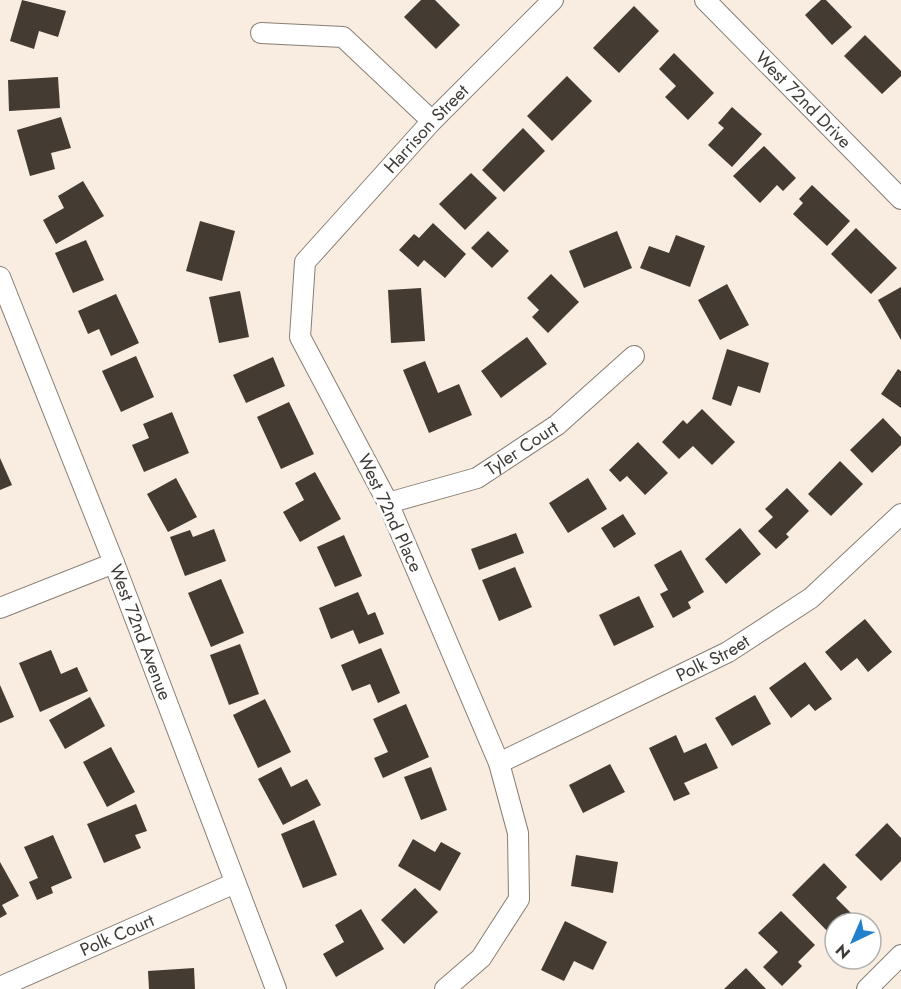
<svg xmlns="http://www.w3.org/2000/svg" width="901" height="989" viewBox="0 0 901 989" font-family="Jost,sans-serif">
<rect width="100%" height="100%" fill="#f9ede1"/>
<g fill="#443b32">
<path d="M22,0L66,11L58,37L39,31L34,49L10,41Z"/>
<path d="M421,0H435L460,25L436,49L404,17Z"/>
<path d="M821,0H826L852,27L832,45L805,15Z"/>
<path d="M634,6L659,31L619,73L593,48Z"/>
<path d="M865,35L901,71V76L882,94L844,56Z"/>
<path d="M674,53L714,93L688,120L665,97L676,86L659,69Z"/>
<path d="M567,76L592,101L552,141L527,116Z"/>
<path d="M58,77L60,108L9,111L8,80Z"/>
<path d="M732,107L762,134L732,167L708,145L724,128L718,123Z"/>
<path d="M61,117L71,148L51,153L55,169L30,176L17,130Z"/>
<path d="M523,128L545,151L504,192L482,170Z"/>
<path d="M764,146L796,178L783,191L777,185L760,203L733,176Z"/>
<path d="M471,173L497,198L465,230L439,204Z"/>
<path d="M83,181L104,216L56,244L43,220L64,208L58,196Z"/>
<path d="M812,185L850,221L827,246L793,214L803,203L799,199Z"/>
<path d="M200,221L235,231L222,281L186,271Z"/>
<path d="M433,223L466,254L445,278L424,260L418,267L399,250L414,234L419,238Z"/>
<path d="M856,228L897,268L871,294L831,254Z"/>
<path d="M488,231L509,251L492,268L471,248Z"/>
<path d="M617,231L632,268L584,288L569,251Z"/>
<path d="M676,235L705,246L690,287L640,268L649,246L669,253Z"/>
<path d="M86,240L104,280L73,293L55,253Z"/>
<path d="M551,274L579,302L548,333L532,317L539,310L527,298Z"/>
<path d="M727,284L749,325L720,340L698,300Z"/>
<path d="M901,287V340L878,300Z"/>
<path d="M421,288L425,341L391,343L388,290Z"/>
<path d="M240,291L249,337L219,343L209,297Z"/>
<path d="M116,294L139,343L111,356L99,329L88,334L78,311Z"/>
<path d="M527,337L547,364L501,398L481,371Z"/>
<path d="M727,349L769,363L760,393L738,386L731,406L712,399Z"/>
<path d="M136,356L154,397L121,412L102,371Z"/>
<path d="M273,357L285,386L246,403L233,375Z"/>
<path d="M425,361L438,393L459,384L472,415L429,433L403,370Z"/>
<path d="M898,369L901,371V408L881,394Z"/>
<path d="M289,402L314,454L281,469L257,417Z"/>
<path d="M702,409L735,442L712,465L693,446L679,459L662,442L683,420L687,424Z"/>
<path d="M172,412L189,453L144,472L132,445L149,438L143,424Z"/>
<path d="M883,418L901,437V445L872,473L850,450Z"/>
<path d="M638,442L668,473L645,495L627,476L620,482L609,470Z"/>
<path d="M0,458L12,485L0,490Z"/>
<path d="M840,461L863,484L831,516L808,494Z"/>
<path d="M315,472L341,519L300,542L283,512L304,500L295,483Z"/>
<path d="M176,478L197,517L168,532L147,494Z"/>
<path d="M588,478L607,509L568,533L549,503Z"/>
<path d="M787,488L809,511L786,534L789,537L776,549L758,531L773,517L765,509Z"/>
<path d="M623,514L636,534L614,548L601,528Z"/>
<path d="M740,528L761,554L726,584L705,559Z"/>
<path d="M214,529L226,561L185,576L170,537L190,530L193,537Z"/>
<path d="M516,533L524,553L479,570L471,549Z"/>
<path d="M344,535L362,576L335,587L317,547Z"/>
<path d="M681,550L704,592L688,602L691,608L673,618L660,594L668,590L654,565Z"/>
<path d="M515,567L532,607L499,621L482,580Z"/>
<path d="M221,579L244,633L211,647L188,593Z"/>
<path d="M358,592L368,615L375,612L384,634L359,644L353,630L331,639L319,608Z"/>
<path d="M639,596L654,627L614,646L599,615Z"/>
<path d="M865,619L892,652L868,672L857,658L841,671L825,652Z"/>
<path d="M240,644L259,694L229,705L210,655Z"/>
<path d="M381,648L400,693L378,703L370,684L352,691L341,665Z"/>
<path d="M51,650L61,674L77,667L88,691L40,712L19,663Z"/>
<path d="M805,662L832,699L815,711L809,704L791,718L769,688Z"/>
<path d="M0,685L14,717L0,723Z"/>
<path d="M755,695L771,724L732,746L715,718Z"/>
<path d="M90,697L105,726L65,749L49,720Z"/>
<path d="M265,699L291,752L258,768L233,715Z"/>
<path d="M406,704L429,757L383,778L374,758L388,752L373,719Z"/>
<path d="M676,735L684,753L706,743L718,768L684,783L690,794L674,801L649,748Z"/>
<path d="M111,747L135,792L107,807L83,762Z"/>
<path d="M610,764L625,792L583,813L569,785Z"/>
<path d="M281,767L291,787L307,779L321,805L283,825L258,779Z"/>
<path d="M431,767L447,810L421,820L404,777Z"/>
<path d="M136,804L147,831L135,835L141,848L104,863L87,824Z"/>
<path d="M314,820L337,875L303,888L281,834Z"/>
<path d="M887,823L901,838V861L881,881L855,855Z"/>
<path d="M53,835L72,878L51,887L53,893L37,900L29,882L38,878L24,847Z"/>
<path d="M413,839L435,852L441,842L461,853L440,891L398,866Z"/>
<path d="M576,855L618,862L613,893L571,886Z"/>
<path d="M0,862L19,896L2,905L7,914L0,918Z"/>
<path d="M824,863L847,887L836,898L851,913L841,923H835V929L830,934L792,895Z"/>
<path d="M415,888L438,912L404,944L381,920Z"/>
<path d="M361,909L384,949L336,977L323,954L344,942L335,925Z"/>
<path d="M781,911L815,945L798,962L802,966L782,986L763,967L778,952L758,933Z"/>
<path d="M565,921L607,942L593,970L574,961L564,981L541,970Z"/>
<path d="M194,968L195,989H149L148,971Z"/>
<path d="M746,968L766,989H724Z"/>
</g>
<g fill="none" stroke-linecap="round" stroke-linejoin="round">
<defs>
<g id="minor">
<path id="s1" d="M705,0L901,199"/>
<path d="M261,33L343,37L432,121"/>
<path id="s2" d="M0,277L114,563L276,989"/>
<path id="s3" d="M388,503L477,478L557,425L634,356"/>
<path d="M0,608L114,563"/>
<path id="s4" d="M499,763L728,652L811,598L901,514"/>
<path id="s5" d="M0,987L235,883"/>
<path id="s6" d="M445,989L481,958L519,899L518,833L499,763L388,503L300,337L305,262L432,121L553,0"/>
<path d="M867,989L901,955"/>
</g>
</defs>
<use href="#minor" stroke="#887e73" stroke-width="22"/>
<use href="#minor" stroke="#fff" stroke-width="20"/>
</g>
<g text-anchor="middle" stroke-width="6" stroke-linejoin="round" paint-order="stroke">
<g font-size="18" fill="#3f3b36" stroke="#fff">
<text dy="6" stroke="none"><textPath href="#s1" startOffset="140">West 72nd Drive</textPath></text>
<text dy="6" stroke="none"><textPath href="#s6" startOffset="982">Harrison Street</textPath></text>
<text dy="6" stroke="none"><textPath href="#s3" startOffset="146">Tyler Court</textPath></text>
<text transform="translate(390 513) rotate(65)" y="6">West 72nd Place</text>
<text dy="6" stroke="none"><textPath href="#s2" startOffset="382">West 72nd Avenue</textPath></text>
<text dy="6" stroke="none"><textPath href="#s4" startOffset="238">Polk Street</textPath></text>
<text dy="6" stroke="none"><textPath href="#s5" startOffset="128">Polk Court</textPath></text>
</g>
</g>
<g transform="translate(853 941) rotate(224)"><circle r="28" fill="#ffffff" stroke="#b2b1af" stroke-width="1.5"/>
<path d="M0-4.5L10 22L0 15L-10 22Z" fill="#2181cd"/>
<text y="-9" font-size="16" font-weight="bold" text-anchor="middle" fill="#3f3b36">N</text>
</g>
</svg>
